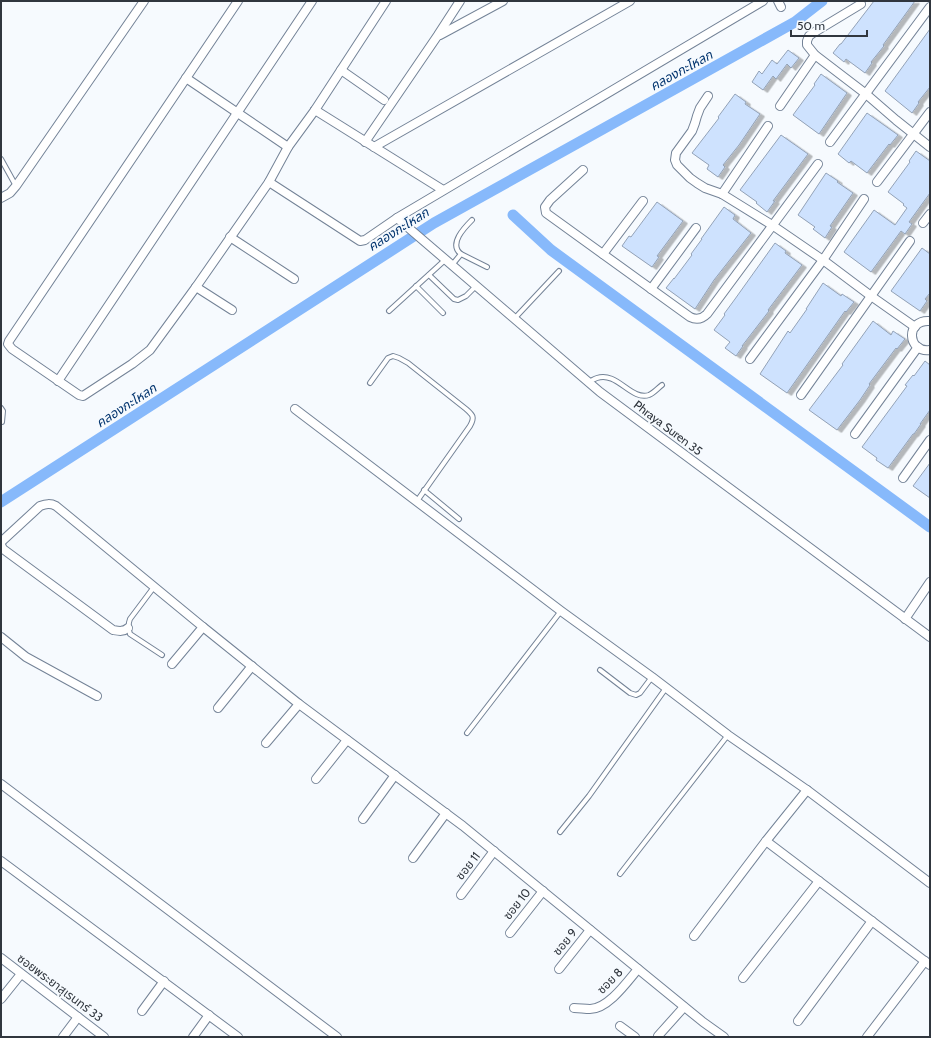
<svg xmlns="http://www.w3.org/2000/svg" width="931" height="1038" viewBox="0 0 931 1038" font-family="Cabin,'Noto Sans Thai',sans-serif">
<defs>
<filter id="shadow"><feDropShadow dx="4.5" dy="2.5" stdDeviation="0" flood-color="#0004"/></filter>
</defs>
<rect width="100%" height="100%" fill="#f6fafe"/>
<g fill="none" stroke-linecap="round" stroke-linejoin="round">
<g stroke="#87b9fb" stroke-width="11">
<path d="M513,215L551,250L930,527"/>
<path d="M1,502L434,223L795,22L822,1"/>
</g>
</g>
<g fill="#cee2fe" stroke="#93a2b7" filter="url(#shadow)">
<path d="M874,1H915L883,45L884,46L871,62L872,63L865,73L846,59L844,62L833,53L840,44H841Z"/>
<path d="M930,29V87L918,102L919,103L912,113L885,91Z"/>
<path d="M788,50L799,58L791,68L787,64L776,79L773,76L763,90L752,82L759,71L762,74L772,60L777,64Z"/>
<path d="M821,74L847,93L819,134L793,115L815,85L814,84Z"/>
<path d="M735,94L746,102L745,104L760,114L739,145L723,165L725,167L718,177L707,169L709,165L692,153L719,118L718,117Z"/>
<path d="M867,113L898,135L890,145L889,144L867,173L851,161L849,163L838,154Z"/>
<path d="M781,135L808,154L773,201H775L767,212L756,203L757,202L740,190Z"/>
<path d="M916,151L930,161V193L909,222L912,224L905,234L901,231L871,272L844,252L874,210L895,225L907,208L903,205L904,204L888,192L910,162L909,161Z"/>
<path d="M826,173L838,181L837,182L853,193L830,226L832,227L825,238L813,229L815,227L798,215Z"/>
<path d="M657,202L683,221L657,256L659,257L652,267L622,246L629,236L631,237Z"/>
<path d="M724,207L735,215L733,219L751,233L714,280L695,309L666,288L674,278V279L692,255L691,254L702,239H701Z"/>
<path d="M775,243L786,251L785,253L802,265L768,310L769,311L742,346H743L736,356L725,348L730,342L714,330L725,315L724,314L735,299Z"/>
<path d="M922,248L930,254V293L925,299L927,301L920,311L891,291Z"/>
<path d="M823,283L841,296L842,294L854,302L846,312L845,311L787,393L760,374L788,331L790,333L807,309H806Z"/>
<path d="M873,321L891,335L893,331L905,339L897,349L896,348L869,384L870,385L860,400L837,430L809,410L843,365L842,364Z"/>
<path d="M925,361L930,365V410L920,424H921L914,434H913L888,468L876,460L877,458L862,447L907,386L905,385L913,375L914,376Z"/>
<path d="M930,463V498L913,486Z"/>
</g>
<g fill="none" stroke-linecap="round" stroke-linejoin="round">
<defs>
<g id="service">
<path d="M1,159L16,186"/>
<path d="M472,220C465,227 448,244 461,254L487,267"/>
<path d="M452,265L461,254"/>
<path d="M429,275L454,299L458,300L466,296L476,286"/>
<path d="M416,286L443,313"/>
<path d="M389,311L445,260"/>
<path d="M514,319L559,271"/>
<path d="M588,382C591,381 594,379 597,378C617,371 631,401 649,395C654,393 658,388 662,385"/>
<path d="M370,383L388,358L393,356L399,358L408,363L466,409C473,415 475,417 470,426L417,501"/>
<path d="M1,408L3,411L2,422"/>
<path d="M424,490L459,519"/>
<path d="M154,587L130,619C128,624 128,628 130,634L162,655"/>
<path d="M600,670L630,693L636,695L640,693L652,677"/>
<path d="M467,733L561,611"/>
<path d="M560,832L589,796L666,688"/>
<path d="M620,874L728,735"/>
</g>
<g id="minor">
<path d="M238,1L9,341L8,344L12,349L79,395L83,396L132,364L150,350L196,287L269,182L288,147L315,110L386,1"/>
<path d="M763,1L397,218L600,392L930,637"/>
<path d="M778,1L781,7"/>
<path d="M861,4L813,33L809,36L807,41V45L815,55L866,94L896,120L930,147"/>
<path d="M440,35L503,1"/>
<path d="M341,70L384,100"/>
<path d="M186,78L288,147"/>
<path d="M708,96L700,108L697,116L695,123L692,131L676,153L675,160L677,165L690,178L697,183L705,188L722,194L772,225L823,260L871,296L915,327"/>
<path d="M780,106L815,55"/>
<path d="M315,110L443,190"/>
<path d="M365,142L438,35L460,1"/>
<path d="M830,142L930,7"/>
<path d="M374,147L630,1"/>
<path d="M583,170L550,200L545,207L546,213L690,317C696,320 702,319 707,314L818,164"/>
<path d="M269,182L360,241L365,240L397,218"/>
<path d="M877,182L930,112"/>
<path d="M722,194L768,126"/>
<path d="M1,198L10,193L16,186L144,1"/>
<path d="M923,223L930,214"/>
<path d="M230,237L294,279"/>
<path d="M603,254L643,201"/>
<path d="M196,287L232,310"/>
<path d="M651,289L696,228"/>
<path d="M930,321C905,319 907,353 930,350"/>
<path d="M750,359L823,260L864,199"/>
<path d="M58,381L312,1"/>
<path d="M801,395L910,241"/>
<path d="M295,409L561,611L652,677L728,735L807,790L930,883"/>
<path d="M855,434L918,347"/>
<path d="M903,478L930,440"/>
<path d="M1,542L40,506C46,504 50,503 56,506L203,627"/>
<path d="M1,545L3,549L113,630C119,631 123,632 128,628"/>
<path d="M905,619L930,582"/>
<path d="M1,637L26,657L97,696"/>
<path d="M172,664L203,627L299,704L463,826L703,1022L724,1037"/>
<path d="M218,708L252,666"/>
<path d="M266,743L299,704"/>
<path d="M316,779L347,740"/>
<path d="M1,784L337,1037"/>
<path d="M363,819L395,775"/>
<path d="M766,841L930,965"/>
<path d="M413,858L446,813"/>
<path d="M1,861L238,1037"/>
<path d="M461,895L494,851"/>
<path d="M510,933L543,891"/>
<path d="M694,936L766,841L807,790"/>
<path d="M1,958L104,1037"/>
<path d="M559,969L590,930"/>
<path d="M743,978L819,881"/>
<path d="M1,999L21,974"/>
<path d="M574,1008C579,1008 585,1009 590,1009C608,1009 627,982 638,969"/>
<path d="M142,1011L164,981"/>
<path d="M798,1021L872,921"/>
<path d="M620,1026L635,1037"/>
<path d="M658,1036L684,1007"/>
<path d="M63,1037L78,1017"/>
<path d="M193,1037L209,1015"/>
<path d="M867,1037L925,961"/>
</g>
</defs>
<use href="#service" stroke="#748397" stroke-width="6"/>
<use href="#minor" stroke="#748397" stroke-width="10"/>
<use href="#service" stroke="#fff" stroke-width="4"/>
<use href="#minor" stroke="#fff" stroke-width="8"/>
</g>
<g text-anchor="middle" stroke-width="4" stroke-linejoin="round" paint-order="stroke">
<g font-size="12" fill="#30363e" stroke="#f6fafe">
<text transform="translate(668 428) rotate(37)" y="4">Phraya Suren 35</text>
<text transform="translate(468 866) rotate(-52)" y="4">ซอย 11</text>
<text transform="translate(517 904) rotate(-52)" y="4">ซอย 10</text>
<text transform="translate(565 942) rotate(-51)" y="4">ซอย 9</text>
<text transform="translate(610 981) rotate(-46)" y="4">ซอย 8</text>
<text transform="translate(60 988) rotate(37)" y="4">ซอยพระยาสุเรนทร์ 33</text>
</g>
<g font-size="13" font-style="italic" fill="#02346e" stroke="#f6fafe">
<text transform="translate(681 70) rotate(-29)" y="5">คลองกะโหลก</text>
<text transform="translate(398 229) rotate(-32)" y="5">คลองกะโหลก</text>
<text transform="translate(126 405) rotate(-33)" y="5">คลองกะโหลก</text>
</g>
</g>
<rect width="931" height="1038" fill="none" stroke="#30363e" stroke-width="4"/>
<path d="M791 30v6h76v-6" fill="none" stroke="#30363e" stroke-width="2"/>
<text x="797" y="30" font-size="12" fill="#30363e" stroke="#f6fafe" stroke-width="3" paint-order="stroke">50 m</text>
</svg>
